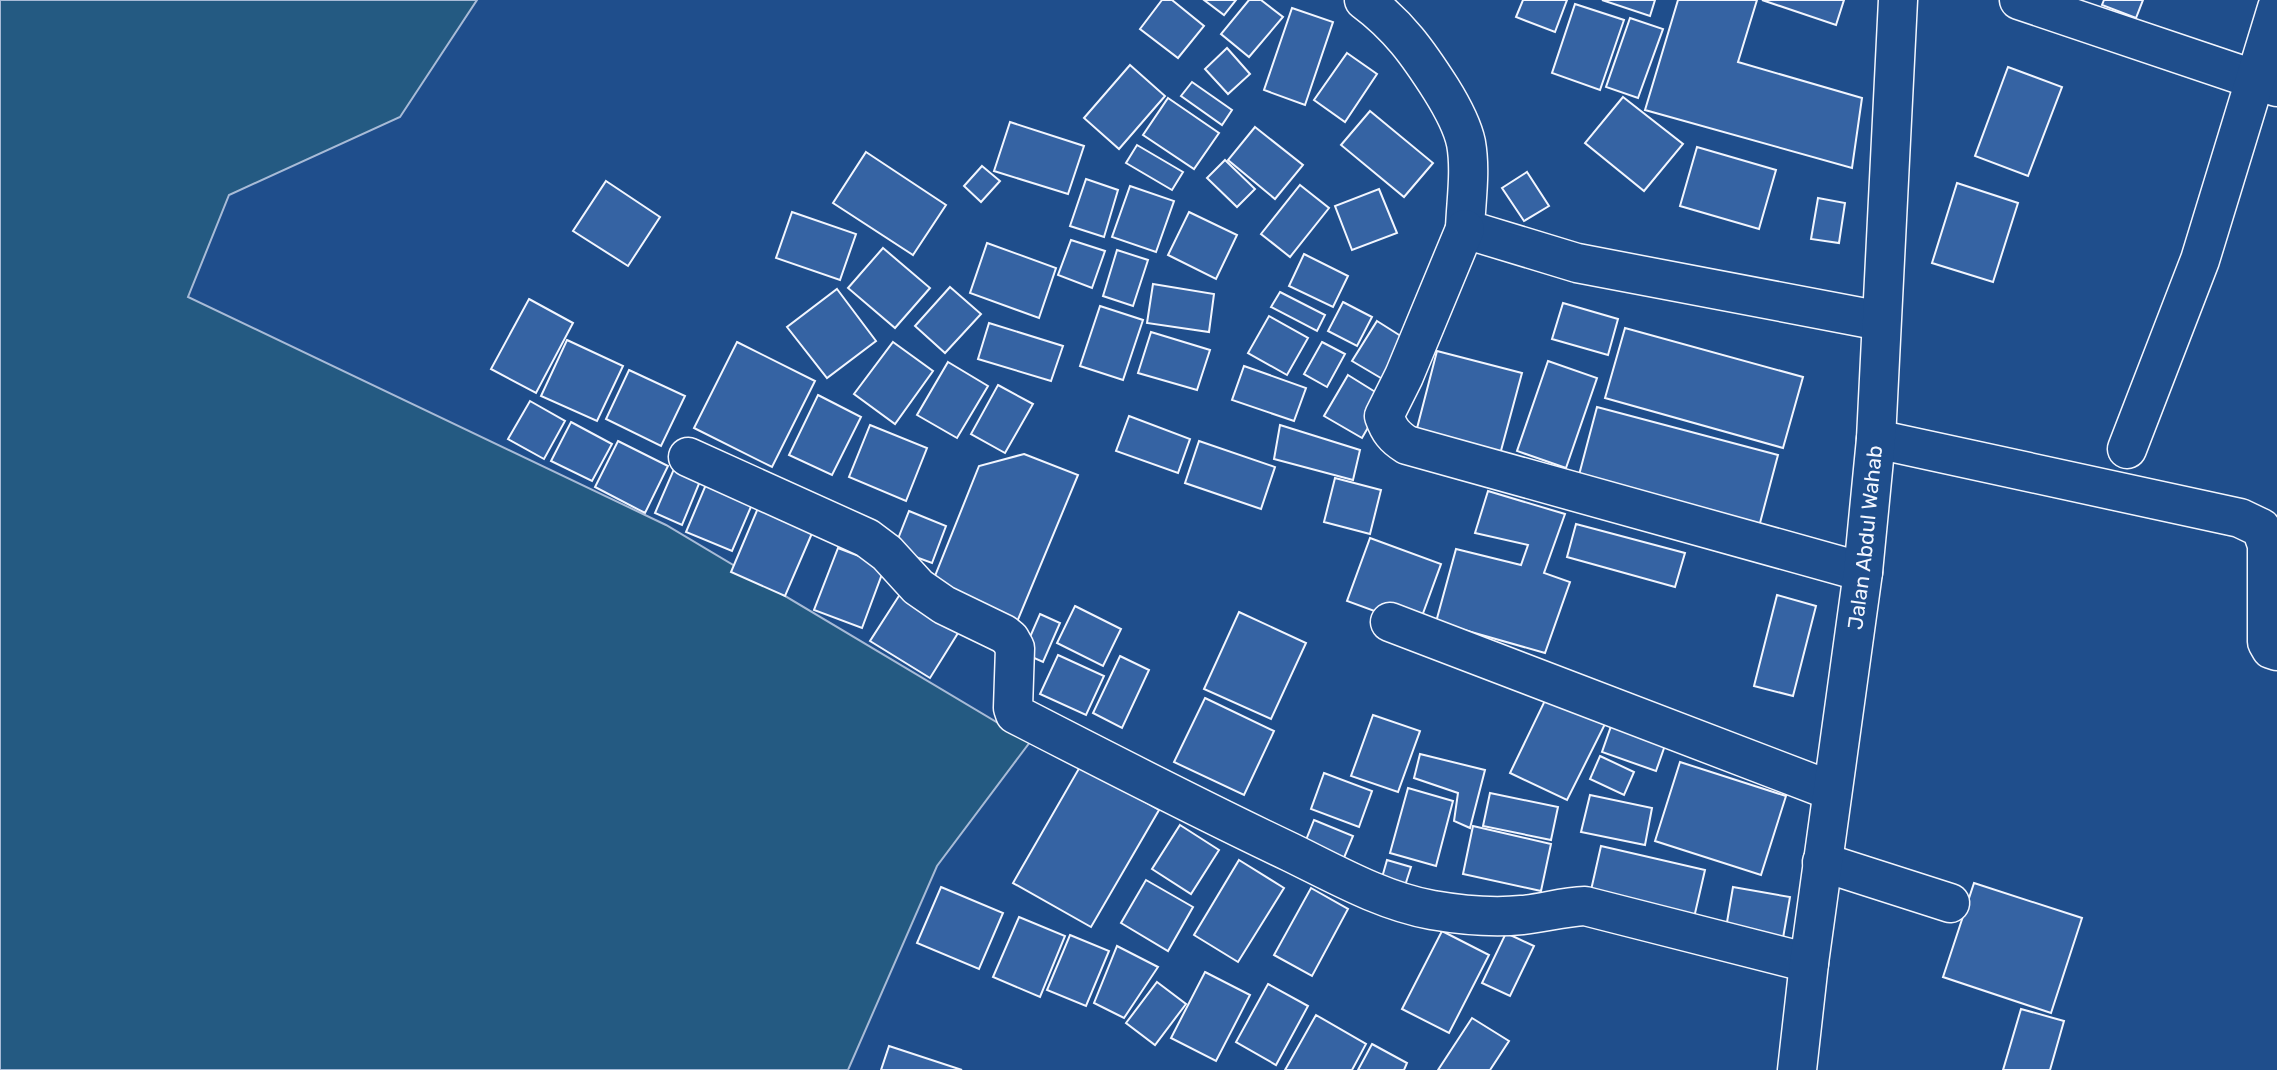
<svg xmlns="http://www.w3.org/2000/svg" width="2277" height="1070" viewBox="0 0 2277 1070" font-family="Rubik,sans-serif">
<rect width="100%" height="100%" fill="#1f4e8c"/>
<path fill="#245a82" stroke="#a8bbd7" stroke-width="2" d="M0,0H477L400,117L229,195L188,297L666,525L1030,742L937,866L848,1070H0Z"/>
<g fill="#3563a3" stroke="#f2f6ff" stroke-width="2">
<path d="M1162,0H1172L1204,26L1178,58L1140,29Z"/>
<path d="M1204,0H1236L1224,15Z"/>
<path d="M1249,0H1261L1283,17L1249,57L1221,34Z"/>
<path d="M1523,0H1567L1555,32L1516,17Z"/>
<path d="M1602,0H1655L1650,16Z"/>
<path d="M1678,0H1757L1738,62L1862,98L1852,168L1645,110Z"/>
<path d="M1762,0H1844L1836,25Z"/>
<path d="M2104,0H2143L2136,18L2102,5Z"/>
<path d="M1575,4L1624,20L1600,90L1552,73Z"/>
<path d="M1292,8L1333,22L1305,105L1264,90Z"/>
<path d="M1630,18L1663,29L1638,98L1606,87Z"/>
<path d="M1227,48L1250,74L1228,94L1205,69Z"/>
<path d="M1347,53L1377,74L1345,122L1314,100Z"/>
<path d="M1130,65L1165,96L1119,149L1084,118Z"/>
<path d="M2008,67L2062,87L2028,176L1975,156Z"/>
<path d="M1192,82L1232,110L1222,125L1181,96Z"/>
<path d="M1623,97L1683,144L1644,191L1585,143Z"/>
<path d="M1168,98L1219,133L1194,169L1143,135Z"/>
<path d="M1370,111L1433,163L1404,197L1341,145Z"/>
<path d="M1010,122L1084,146L1068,194L994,171Z"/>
<path d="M1255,127L1303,165L1275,199L1228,160Z"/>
<path d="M1137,145L1183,172L1172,190L1126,163Z"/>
<path d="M1697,147L1776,170L1759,229L1680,206Z"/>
<path d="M866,152L946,205L913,255L833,203Z"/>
<path d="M1225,160L1255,189L1237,207L1207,178Z"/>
<path d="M982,166L1000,181L981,202L964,186Z"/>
<path d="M1527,172L1549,206L1524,221L1502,188Z"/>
<path d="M1086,179L1118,190L1104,237L1070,226Z"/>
<path d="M606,181L660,217L628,266L573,231Z"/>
<path d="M1957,183L2018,203L1993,282L1932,263Z"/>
<path d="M1300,185L1329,208L1290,257L1261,234Z"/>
<path d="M1130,186L1174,201L1156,252L1112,237Z"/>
<path d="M1379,189L1397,233L1352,250L1335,206Z"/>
<path d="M1818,198L1845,203L1839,243L1811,239Z"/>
<path d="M792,212L856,234L840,280L776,258Z"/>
<path d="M1189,212L1237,235L1216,279L1168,255Z"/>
<path d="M1071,240L1105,251L1092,288L1058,275Z"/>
<path d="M987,243L1056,268L1039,318L970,293Z"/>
<path d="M883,248L930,288L895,328L848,288Z"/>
<path d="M1117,250L1148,260L1133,306L1103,296Z"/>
<path d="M1304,254L1348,276L1333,307L1289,286Z"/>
<path d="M1153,284L1214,294L1209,332L1147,323Z"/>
<path d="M950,287L981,314L945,353L915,326Z"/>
<path d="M837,289L876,341L827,378L787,327Z"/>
<path d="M1280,292L1325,315L1317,331L1271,307Z"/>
<path d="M529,299L573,323L536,393L491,369Z"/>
<path d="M1343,302L1372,317L1357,346L1328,331Z"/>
<path d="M1563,303L1618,319L1608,355L1552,339Z"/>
<path d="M1100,306L1143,320L1123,380L1080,366Z"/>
<path d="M1269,316L1308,338L1287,375L1248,353Z"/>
<path d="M1377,321L1415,345L1391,384L1352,361Z"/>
<path d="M989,323L1063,346L1051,381L978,359Z"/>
<path d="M1625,328L1803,377L1783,448L1605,398Z"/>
<path d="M1151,332L1210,350L1197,390L1138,373Z"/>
<path d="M567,340L623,366L597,421L541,396Z"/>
<path d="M737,342L815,381L772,467L694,428Z"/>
<path d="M893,342L933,371L895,424L854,394Z"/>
<path d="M1322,342L1345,354L1327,387L1304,374Z"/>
<path d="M1437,351L1522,373L1499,458L1415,436Z"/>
<path d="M1548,361L1597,378L1566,468L1517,451Z"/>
<path d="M948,362L988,386L957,438L917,415Z"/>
<path d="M1244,366L1306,388L1294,421L1232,400Z"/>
<path d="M629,370L685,396L661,446L606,419Z"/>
<path d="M1348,375L1385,398L1362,438L1324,416Z"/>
<path d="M998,385L1033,404L1005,453L971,434Z"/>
<path d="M818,395L861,417L832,475L789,455Z"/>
<path d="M530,401L565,421L544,459L508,439Z"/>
<path d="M1597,407L1778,455L1756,538L1575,490Z"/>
<path d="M1129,416L1190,439L1178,473L1116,451Z"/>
<path d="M571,422L612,444L592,481L551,461Z"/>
<path d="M870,425L927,448L906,501L849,477Z"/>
<path d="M1280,425L1360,450L1353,480L1274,459Z"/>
<path d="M618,441L668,466L645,513L595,487Z"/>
<path d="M1199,441L1275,467L1261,509L1185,483Z"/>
<path d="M1024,454L1078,475L1017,622L931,586L979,466Z"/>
<path d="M677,462L703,474L682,525L655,513Z"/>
<path d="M710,475L756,495L732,551L686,532Z"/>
<path d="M1335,478L1381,490L1370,534L1324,522Z"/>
<path d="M1488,491L1565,514L1544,573L1570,582L1545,653L1436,622L1456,549L1521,565L1528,545L1475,533Z"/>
<path d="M758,508L813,531L785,596L731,572Z"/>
<path d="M909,511L946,526L932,563L894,549Z"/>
<path d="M1576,524L1685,553L1675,587L1567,557Z"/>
<path d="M1370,538L1441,564L1418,627L1347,601Z"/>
<path d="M838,548L885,566L862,628L814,610Z"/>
<path d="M904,588L963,625L930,678L870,641Z"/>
<path d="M1777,595L1816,606L1793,696L1754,686Z"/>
<path d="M1075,606L1121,629L1103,666L1057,643Z"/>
<path d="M1239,612L1306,643L1271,719L1204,689Z"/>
<path d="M1040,614L1060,623L1043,662L1023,653Z"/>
<path d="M1058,655L1104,676L1086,715L1040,694Z"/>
<path d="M1120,656L1149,670L1122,728L1093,713Z"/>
<path d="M1551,688L1609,716L1567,800L1510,773Z"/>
<path d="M1205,698L1274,731L1244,795L1174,762Z"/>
<path d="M1616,712L1670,731L1656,771L1602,752Z"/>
<path d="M1373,715L1420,731L1398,792L1351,776Z"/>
<path d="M1420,754L1485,770L1470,828L1454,821L1458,793L1414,778Z"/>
<path d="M1600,756L1634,772L1624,795L1590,779Z"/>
<path d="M1680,762L1786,796L1761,875L1655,841Z"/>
<path d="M1081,765L1159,810L1091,927L1013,883Z"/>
<path d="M1324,773L1372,791L1359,827L1311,809Z"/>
<path d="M1408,788L1453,801L1436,866L1390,853Z"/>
<path d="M1490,793L1558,807L1551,840L1483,826Z"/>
<path d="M1590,795L1652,808L1645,845L1581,832Z"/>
<path d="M1314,820L1353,836L1341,865L1302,850Z"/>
<path d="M1180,825L1219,850L1191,894L1152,869Z"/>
<path d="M1473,826L1551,844L1541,891L1463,874Z"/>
<path d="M1601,846L1705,870L1693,922L1589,899Z"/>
<path d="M1239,860L1284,888L1238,962L1194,935Z"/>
<path d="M1387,860L1411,867L1402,895L1379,888Z"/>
<path d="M1146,880L1193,907L1168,951L1121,923Z"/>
<path d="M1974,883L2082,918L2051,1013L1943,977Z"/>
<path d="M941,887L1003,913L979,969L917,943Z"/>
<path d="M1733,887L1790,897L1782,944L1725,934Z"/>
<path d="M1311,888L1348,909L1312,976L1274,955Z"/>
<path d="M1019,917L1065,936L1040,997L993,977Z"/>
<path d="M1442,931L1489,955L1449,1033L1402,1009Z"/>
<path d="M1506,933L1534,946L1510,996L1482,983Z"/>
<path d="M1070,935L1109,951L1086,1006L1047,990Z"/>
<path d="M1117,946L1158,967L1124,1018L1094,1003Z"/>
<path d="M1205,972L1250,995L1216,1061L1171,1038Z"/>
<path d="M1157,982L1186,1004L1155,1045L1126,1023Z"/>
<path d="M1268,984L1308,1006L1276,1065L1236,1042Z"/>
<path d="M2021,1009L2064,1021L2050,1070H2003Z"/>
<path d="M1316,1015L1366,1044L1352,1070H1285Z"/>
<path d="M1472,1018L1509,1041L1490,1070H1438Z"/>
<path d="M1372,1044L1407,1063L1404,1070H1358Z"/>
<path d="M889,1046L962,1070H881Z"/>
</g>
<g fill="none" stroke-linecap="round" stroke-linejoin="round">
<defs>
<g id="minor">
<path d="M1364,0C1399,26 1418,53 1441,89C1451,105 1462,124 1466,143C1471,171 1466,201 1465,229L1577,263L1881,321"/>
<path d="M2019,0L2277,87"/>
<path d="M1465,229L1404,376L1384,416C1389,430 1394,437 1407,445L1863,572"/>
<path d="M1876,439L2240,518L2261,528L2267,545V642L2271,649L2277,651"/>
<path d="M2127,449L2200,260L2277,8"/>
<path d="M688,457L867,538L887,553L918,587L944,605L1004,634L1010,639L1015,648L1013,708L1015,714C1106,761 1197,808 1290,852C1335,874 1382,901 1432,910C1461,915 1492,918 1522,915C1543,913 1563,907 1585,906L1809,963"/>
<path d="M1390,622L1832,791"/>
<path d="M1822,862L1950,903"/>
<path id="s1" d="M1797,1070L1809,963L1863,572L1876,439L1898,0"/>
</g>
</defs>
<use href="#minor" stroke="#f2f6ff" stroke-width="41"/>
<use href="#minor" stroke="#1f4e8c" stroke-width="38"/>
</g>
<g text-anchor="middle" stroke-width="5" stroke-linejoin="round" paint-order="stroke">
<g font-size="21" fill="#f2f6ff" stroke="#1f4e8c">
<text dy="7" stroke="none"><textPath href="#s1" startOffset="537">Jalan Abdul Wahab</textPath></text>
</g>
</g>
</svg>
